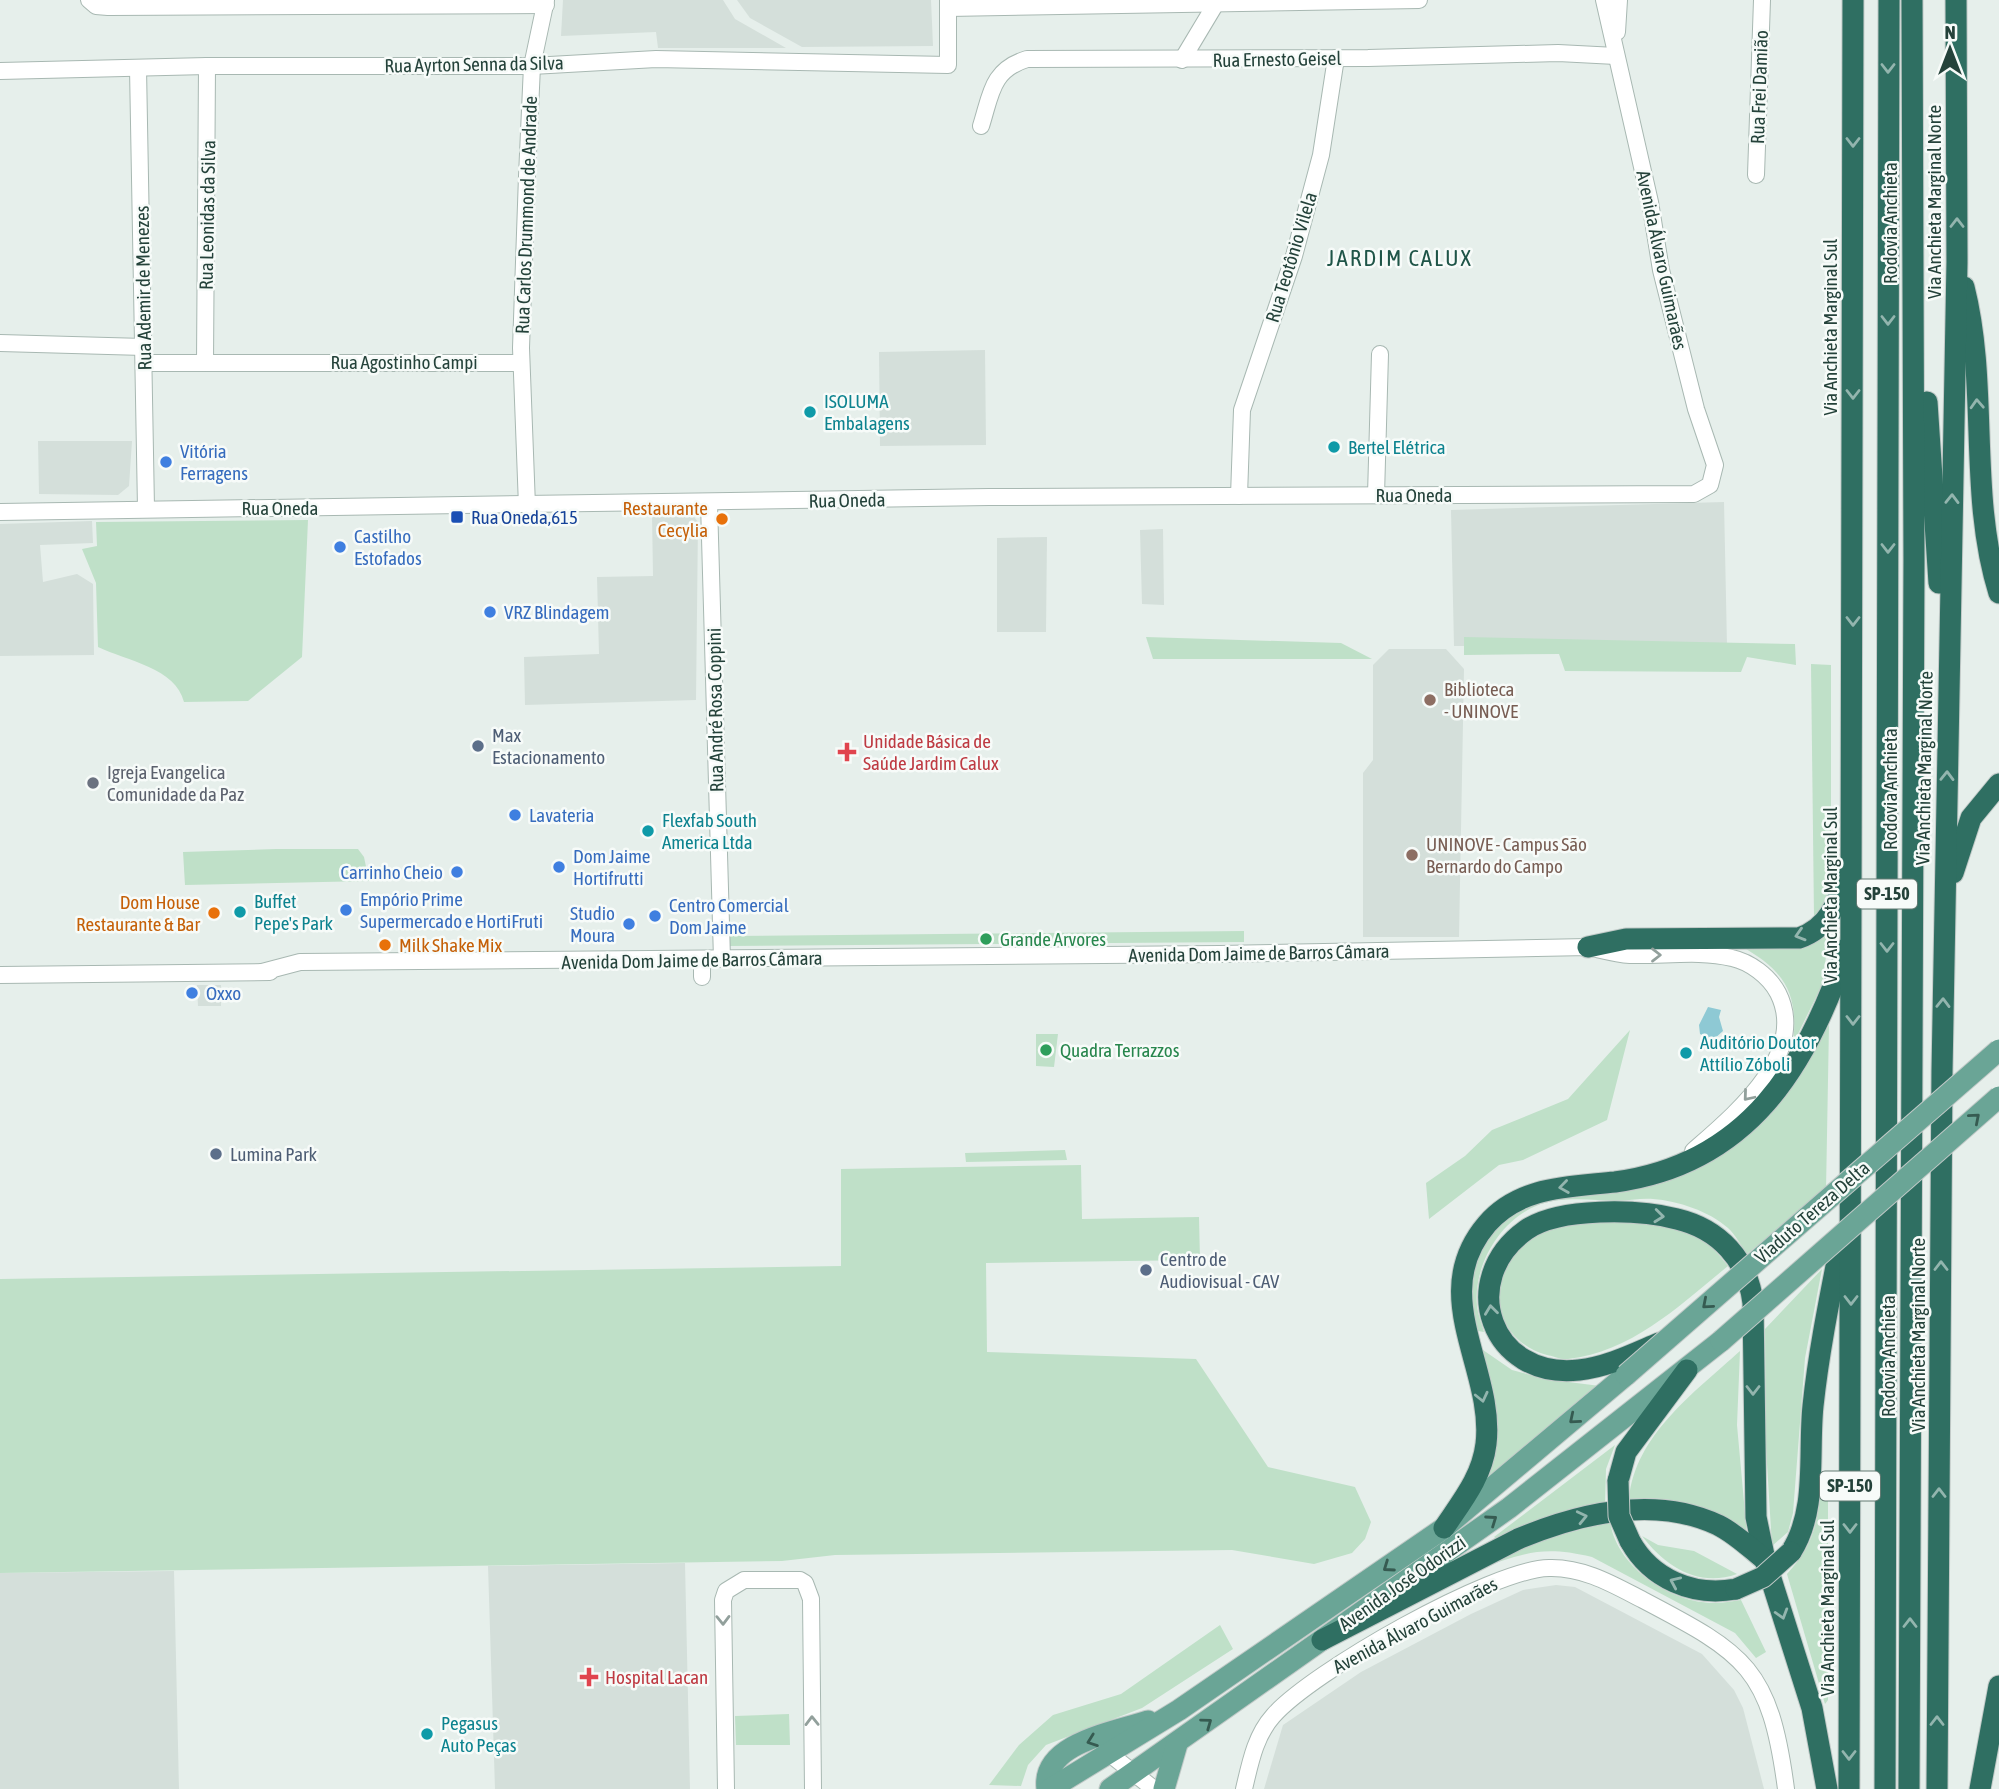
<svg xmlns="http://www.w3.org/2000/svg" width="1999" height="1789" viewBox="0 0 1999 1789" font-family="'Asap Condensed',sans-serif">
<rect width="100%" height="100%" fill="#e6efeb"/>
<g fill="#d4dfda">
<path d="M563,0H723L735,19L786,48H658L656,32L561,36Z"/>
<path d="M737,0H931L933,46L802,47L750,18Z"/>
<path d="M985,350L986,445L880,446L879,352Z"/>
<path d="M38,441H132L129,486L118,495L39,494Z"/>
<path d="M1724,502L1727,646H1454L1451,510Z"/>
<path d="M691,513L698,522L696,700L525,705L524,657L599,654L597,577L653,576L652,514Z"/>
<path d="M92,521L93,543L40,545L43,582L77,574L93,584L94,655L0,656V524Z"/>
<path d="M1163,529L1164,605L1142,604L1140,530Z"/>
<path d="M1047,537L1046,632H997V538Z"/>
<path d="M1389,649H1446L1464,669L1459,937H1363V773L1373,760V665Z"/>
<path d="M197,985H221V1006H198Z"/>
<path d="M685,1563L690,1789H495L488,1566Z"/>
<path d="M174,1571L179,1789H0V1573Z"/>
<path d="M1556,1585L1575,1587L1702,1654L1734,1690L1743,1708L1764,1789H1264L1283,1725L1361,1672L1471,1614L1523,1590Z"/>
</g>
<g fill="#bfe0c8">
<path d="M308,520L302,657L248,701L184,702C176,668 127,661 98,647L96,583L82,549L97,546L96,522Z"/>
<path d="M1146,637L1341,643L1372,659H1153Z"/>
<path d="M1464,637L1795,644L1796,665L1747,657L1741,672L1565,671L1559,654L1464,655Z"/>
<path d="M1811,664L1831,665V903L1814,916Z"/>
<path d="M276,849H358L364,857L369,881L185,885L183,852Z"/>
<path d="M1244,931V942L727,946L729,936Z"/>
<path d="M1829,935L1822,985L1793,1044C1799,992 1784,970 1739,945L1809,944Z"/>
<path d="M1829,1025L1826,1190L1747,1254C1741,1246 1735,1234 1728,1228C1709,1211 1678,1201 1653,1199C1641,1198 1628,1201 1616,1201C1592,1200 1559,1196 1536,1206C1499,1221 1473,1267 1477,1306C1478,1315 1482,1324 1484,1332L1472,1330L1470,1269L1484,1238L1523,1203L1635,1187L1760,1120L1789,1091Z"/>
<path d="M1630,1030L1607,1120L1523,1160L1499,1165L1429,1219L1426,1183L1465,1156L1492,1130L1568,1099Z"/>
<path d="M1036,1034H1058L1054,1067L1036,1066Z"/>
<path d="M1065,1150L1067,1160L966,1162L965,1153Z"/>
<path d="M1081,1165L1082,1219L1199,1217L1200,1260L986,1263L987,1352L1196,1359L1268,1467L1355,1487L1371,1522L1365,1539L1352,1553L1314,1564L1232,1550L835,1555L782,1561L0,1573V1279L841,1266V1169Z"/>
<path d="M1637,1219L1659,1220L1707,1241L1728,1266C1680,1305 1632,1352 1568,1359C1561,1360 1554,1356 1547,1355C1480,1336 1486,1251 1546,1227C1564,1220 1615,1221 1637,1219Z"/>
<path d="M1822,1269L1805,1358L1793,1513L1788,1532L1772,1546L1766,1447L1765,1329Z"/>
<path d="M1483,1350L1512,1370L1545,1379L1600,1386L1488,1477C1498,1427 1500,1401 1478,1354Z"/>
<path d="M1740,1351L1737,1425L1747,1535C1706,1507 1679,1495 1629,1499C1635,1435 1695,1392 1740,1351Z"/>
<path d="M1615,1445L1606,1469L1605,1506L1501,1542L1494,1537Z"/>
<path d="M1820,1497L1828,1501V1700L1825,1704L1787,1574C1810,1549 1816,1531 1820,1497Z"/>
<path d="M1610,1522C1617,1567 1670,1603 1714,1603C1723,1603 1732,1601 1741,1600L1766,1652L1756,1658L1735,1633L1592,1557C1538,1544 1522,1555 1471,1571L1540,1540Z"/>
<path d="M1642,1536L1658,1545L1694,1551L1737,1574C1698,1588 1665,1566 1642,1536Z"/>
<path d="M1220,1625L1233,1649L1142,1708L1046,1745L1028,1765L1021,1786L989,1785L1019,1745L1053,1715L1121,1694Z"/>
<path d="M789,1714L790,1745H736L735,1716Z"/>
</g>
<path fill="#8ec9d4" d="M1708,1007L1721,1010L1719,1017L1723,1031L1713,1040L1700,1034L1699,1025Z"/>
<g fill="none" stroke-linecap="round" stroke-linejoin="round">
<defs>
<g id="minor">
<path d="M89,0L96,6L108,7L546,5"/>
<path d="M948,8L1419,0"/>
<path d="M1617,32L1619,0"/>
<path d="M1182,60L1218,0"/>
<path d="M138,68L146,508"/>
<path d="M0,71L207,66H532L656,59L948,65V0"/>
<path d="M981,126C991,95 991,70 1027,59L1368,58L1558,53L1616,56"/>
<path d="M1756,175L1762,0"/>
<path d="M0,343L144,347"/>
<path d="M144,363H521"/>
<path d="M205,363L207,66"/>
<path d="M1376,495L1380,354"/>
<path d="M1239,496L1242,410L1294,256L1321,155L1336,58"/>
<path d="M709,503L722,959"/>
<path d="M527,506L521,348L527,176L532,66L546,0"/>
<path d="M0,512L989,497L1694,494L1710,485L1715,465L1696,409L1661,270L1650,202L1604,0"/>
<path d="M702,959V977"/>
<path d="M262,972L300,962L1220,954L1588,947C1602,950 1616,954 1630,955C1664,956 1700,950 1732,958C1750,962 1769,976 1778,993C1809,1054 1734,1115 1693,1151"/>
<path d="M0,975L270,972"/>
<path d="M1111,1755L1154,1789"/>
<path d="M726,1789L723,1600L726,1591L744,1580H800L805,1583L811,1599L813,1789"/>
<path d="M1244,1789C1250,1764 1255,1736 1273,1716C1311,1672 1492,1569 1549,1568C1584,1567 1614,1585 1643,1600C1746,1654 1770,1668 1786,1789"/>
</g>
<g id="major">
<path d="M1047,1789C1041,1743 1115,1732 1148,1721"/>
<path d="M1050,1789L1179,1710L1444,1528L1626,1375"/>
<path d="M1110,1789L1509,1508L1721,1341"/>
<path d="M1164,1789L1177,1744"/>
</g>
<g id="highway">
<path d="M1964,287C1989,386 1968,494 1999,593"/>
<path d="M1927,402L1939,583"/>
<path d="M1953,873L1971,818L1999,784"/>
<path d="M1588,947L1626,939L1799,938C1828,928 1839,903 1844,875"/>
<path d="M1659,1343C1633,1354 1607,1367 1579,1370C1491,1380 1456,1280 1526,1230C1559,1207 1639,1209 1677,1219C1719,1229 1748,1260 1753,1303L1756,1517L1765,1560L1812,1708L1827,1789"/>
<path d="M1618,1481L1626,1452L1687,1370"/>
<path d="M1444,1528C1462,1501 1482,1477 1486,1444C1495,1369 1426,1295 1487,1224C1520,1186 1569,1187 1615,1182C1749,1164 1808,1065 1847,948"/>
<path d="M1630,1541C1651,1579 1693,1597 1736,1589"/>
<path d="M1791,1552C1818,1510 1808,1454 1813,1406C1819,1349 1831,1292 1842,1236"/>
<path d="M1322,1640L1518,1539C1580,1513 1654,1495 1718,1525C1736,1534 1750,1548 1765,1560"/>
<path d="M1849,1789L1853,0"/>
<path d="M1885,1789L1889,0"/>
<path d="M1909,1789L1914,560L1912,0"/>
<path d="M1937,1789L1942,1072L1957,262L1956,0"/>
<path d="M1980,1789L1999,1686"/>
</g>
</defs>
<use href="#minor" stroke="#a8b8b2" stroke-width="18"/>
<use href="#major" stroke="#c2cac8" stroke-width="23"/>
<use href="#highway" stroke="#c2cac8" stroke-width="23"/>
<use href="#minor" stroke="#fff" stroke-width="16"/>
<use href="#major" stroke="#6aa596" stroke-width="21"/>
<use href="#highway" stroke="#2f6f62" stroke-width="21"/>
<defs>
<g id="major-bridge">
<path d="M1721,1341L1999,1097"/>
<path d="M1626,1375L1999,1050"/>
</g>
<g id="highway-bridge">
<path d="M1618,1481L1619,1516L1630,1541"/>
<path d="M1736,1589L1763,1577L1791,1552"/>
</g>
</defs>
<use href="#major-bridge" stroke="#c2cac8" stroke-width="23" stroke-linecap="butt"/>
<use href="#highway-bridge" stroke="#c2cac8" stroke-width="23" stroke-linecap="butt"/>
<use href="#major-bridge" stroke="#6aa596" stroke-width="21"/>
<use href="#highway-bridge" stroke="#2f6f62" stroke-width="21"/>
</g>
<defs><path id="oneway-chevron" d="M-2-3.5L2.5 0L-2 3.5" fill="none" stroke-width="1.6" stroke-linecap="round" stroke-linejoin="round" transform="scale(1.75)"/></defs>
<g stroke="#93b5ae">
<use href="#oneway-chevron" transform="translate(1888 68) rotate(90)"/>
<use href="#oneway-chevron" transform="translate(1853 142) rotate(90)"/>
<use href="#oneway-chevron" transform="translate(1957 223) rotate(-90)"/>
<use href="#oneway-chevron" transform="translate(1888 320) rotate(90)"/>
<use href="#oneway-chevron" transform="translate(1853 394) rotate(90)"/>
<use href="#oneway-chevron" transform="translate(1977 404) rotate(-93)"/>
<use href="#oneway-chevron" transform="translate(1952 499) rotate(-89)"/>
<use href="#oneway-chevron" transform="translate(1888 548) rotate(90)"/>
<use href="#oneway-chevron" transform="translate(1853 621) rotate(90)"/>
<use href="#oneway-chevron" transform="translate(1947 776) rotate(-89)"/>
<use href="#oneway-chevron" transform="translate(1800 935) rotate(163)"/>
<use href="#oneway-chevron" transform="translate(1887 947) rotate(90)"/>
<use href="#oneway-chevron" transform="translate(1943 1003) rotate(-89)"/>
<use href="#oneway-chevron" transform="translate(1853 1020) rotate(90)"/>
<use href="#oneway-chevron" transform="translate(1564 1187) rotate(172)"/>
<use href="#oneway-chevron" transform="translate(1659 1216) rotate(6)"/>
<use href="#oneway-chevron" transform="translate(1941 1266) rotate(-90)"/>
<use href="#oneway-chevron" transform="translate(1851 1300) rotate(90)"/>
<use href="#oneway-chevron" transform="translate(1491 1310) rotate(-97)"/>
<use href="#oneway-chevron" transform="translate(1753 1390) rotate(90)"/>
<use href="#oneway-chevron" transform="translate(1482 1397) rotate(77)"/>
<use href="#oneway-chevron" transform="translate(1939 1493) rotate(-90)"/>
<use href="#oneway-chevron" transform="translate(1582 1517) rotate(-13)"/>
<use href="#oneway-chevron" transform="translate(1850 1528) rotate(90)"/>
<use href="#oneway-chevron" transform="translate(1675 1582) rotate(-156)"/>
<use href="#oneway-chevron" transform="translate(1782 1614) rotate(73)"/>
<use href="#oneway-chevron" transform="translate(1910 1623) rotate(-90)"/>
<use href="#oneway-chevron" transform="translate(1937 1721) rotate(-90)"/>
<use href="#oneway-chevron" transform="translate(1849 1755) rotate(90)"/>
</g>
<g stroke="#92a09c">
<use href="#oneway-chevron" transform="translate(1656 955)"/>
<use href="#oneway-chevron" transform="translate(1748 1096) rotate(130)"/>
<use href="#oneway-chevron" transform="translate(723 1620) rotate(89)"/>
<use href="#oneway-chevron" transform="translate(812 1721) rotate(-91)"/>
</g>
<g stroke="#365b51">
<use href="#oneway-chevron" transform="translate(1975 1118) rotate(-41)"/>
<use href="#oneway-chevron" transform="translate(1707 1304) rotate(139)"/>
<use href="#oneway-chevron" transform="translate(1574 1419) rotate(140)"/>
<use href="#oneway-chevron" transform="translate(1492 1520) rotate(-35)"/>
<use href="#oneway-chevron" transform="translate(1388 1567) rotate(145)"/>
<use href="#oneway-chevron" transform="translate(1207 1723) rotate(-36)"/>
<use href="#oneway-chevron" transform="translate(1092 1741) rotate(160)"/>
</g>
<g fill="#0f9aa8" stroke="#f7fbf9" stroke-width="2.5">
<circle cx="810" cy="412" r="7"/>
<circle cx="1334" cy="447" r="7"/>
<circle cx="648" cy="831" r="7"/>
<circle cx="240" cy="912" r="7"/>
<circle cx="1686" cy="1053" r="7"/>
<circle cx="427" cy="1734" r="7"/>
</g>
<g fill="#3f7fe0" stroke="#f7fbf9" stroke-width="2.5">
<circle cx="166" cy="462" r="7"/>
<circle cx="340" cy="547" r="7"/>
<circle cx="490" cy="612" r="7"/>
<circle cx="515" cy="815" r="7"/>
<circle cx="559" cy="867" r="7"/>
<circle cx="457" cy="872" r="7"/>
<circle cx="346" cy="910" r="7"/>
<circle cx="655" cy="916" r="7"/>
<circle cx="629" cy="924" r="7"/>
<circle cx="192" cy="993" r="7"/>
</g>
<rect fill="#1a4fb4" stroke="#f7fbf9" stroke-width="2.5" x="450" y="510" width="14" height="14" rx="3.5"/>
<g fill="#e8710a" stroke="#f7fbf9" stroke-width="2.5">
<circle cx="722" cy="519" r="7"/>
<circle cx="214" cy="913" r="7"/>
<circle cx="385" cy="945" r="7"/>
</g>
<g fill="#8d6e63" stroke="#f7fbf9" stroke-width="2.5">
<circle cx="1430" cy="700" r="7"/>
<circle cx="1412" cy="855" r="7"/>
</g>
<g fill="#5c6f8a" stroke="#f7fbf9" stroke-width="2.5">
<circle cx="478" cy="746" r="7"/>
<circle cx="216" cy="1154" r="7"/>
<circle cx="1146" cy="1270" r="7"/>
</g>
<g fill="#e0444e" stroke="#f7fbf9" stroke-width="2.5">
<path d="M843.5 741.5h7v7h7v7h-7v7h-7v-7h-7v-7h7z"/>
<path d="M585.5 1666.5h7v7h7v7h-7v7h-7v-7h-7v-7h7z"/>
</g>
<circle fill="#6b7280" stroke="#f7fbf9" stroke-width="2.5" cx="93" cy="783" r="7"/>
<g fill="#2e9e5b" stroke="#f7fbf9" stroke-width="2.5">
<circle cx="986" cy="939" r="7"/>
<circle cx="1046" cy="1050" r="7"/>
</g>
<g text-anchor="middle" stroke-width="5" stroke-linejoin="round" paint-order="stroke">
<g fill="#f7fbf9" stroke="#637a73" stroke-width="2">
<rect x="1857" y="879.5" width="60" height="29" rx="5"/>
<rect x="1820" y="1471.5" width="60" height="29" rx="5"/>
</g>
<g font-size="18" font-weight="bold" fill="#24423a">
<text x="1887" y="900">SP-150</text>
<text x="1850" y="1492">SP-150</text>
</g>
<g font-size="19" fill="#24423a" stroke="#f7fbf9">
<text transform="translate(1277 59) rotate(-1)" y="7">Rua Ernesto Geisel</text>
<text transform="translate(474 64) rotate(-1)" y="7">Rua Ayrton Senna da Silva</text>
<text transform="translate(1759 87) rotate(-88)" y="7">Rua Frei Damião</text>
<text transform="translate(1934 202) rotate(-90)" y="7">Via Anchieta Marginal Norte</text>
<text transform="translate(207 215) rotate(-89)" y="7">Rua Leonidas da Silva</text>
<text transform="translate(526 215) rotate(-88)" y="7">Rua Carlos Drummond de Andrade</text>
<text transform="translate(1890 223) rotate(-90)" y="7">Rodovia Anchieta</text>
<text transform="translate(1291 257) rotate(-73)" y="7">Rua Teotônio Vilela</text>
<text transform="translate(1662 260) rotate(78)" y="7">Avenida Álvaro Guimarães</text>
<text transform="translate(143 288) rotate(-91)" y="7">Rua Ademir de Menezes</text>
<text transform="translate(1830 327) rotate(-90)" y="7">Via Anchieta Marginal Sul</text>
<text x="404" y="369">Rua Agostinho Campi</text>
<text x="1414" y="502">Rua Oneda</text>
<text transform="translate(847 500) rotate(-1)" y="7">Rua Oneda</text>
<text x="280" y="515">Rua Oneda</text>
<text transform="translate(715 710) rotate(-91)" y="7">Rua André Rosa Coppini</text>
<text transform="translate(1924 768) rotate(-89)" y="7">Via Anchieta Marginal Norte</text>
<text transform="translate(1890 789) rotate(-90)" y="7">Rodovia Anchieta</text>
<text transform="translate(1830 895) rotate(-90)" y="7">Via Anchieta Marginal Sul</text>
<text transform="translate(1259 953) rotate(-1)" y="7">Avenida Dom Jaime de Barros Câmara</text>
<text transform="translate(692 960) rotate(-1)" y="7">Avenida Dom Jaime de Barros Câmara</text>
<text transform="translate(1812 1212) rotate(-41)" y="7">Viaduto Tereza Delta</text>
<text transform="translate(1918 1335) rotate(-90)" y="7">Via Anchieta Marginal Norte</text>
<text transform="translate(1888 1356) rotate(-90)" y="7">Rodovia Anchieta</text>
<text transform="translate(1402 1583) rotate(-35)" y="7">Avenida José Odorizzi</text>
<text transform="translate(1827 1608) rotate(-90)" y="7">Via Anchieta Marginal Sul</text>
<text transform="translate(1415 1625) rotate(-28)" y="7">Avenida Álvaro Guimarães</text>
</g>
<g font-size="19" fill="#0d838f" stroke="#f7fbf9" text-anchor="start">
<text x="824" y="408">ISOLUMA<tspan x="824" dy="22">Embalagens</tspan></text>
<text x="1348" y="454">Bertel Elétrica</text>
<text x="662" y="827">Flexfab South<tspan x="662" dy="22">America Ltda</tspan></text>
<text x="254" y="908">Buffet<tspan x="254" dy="22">Pepe's Park</tspan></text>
<text x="1700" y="1049">Auditório Doutor<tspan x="1700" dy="22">Attílio Zóboli</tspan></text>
<text x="441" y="1730">Pegasus<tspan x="441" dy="22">Auto Peças</tspan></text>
</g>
<g font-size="19" fill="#366cbe" stroke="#f7fbf9" text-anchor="start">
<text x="180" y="458">Vitória<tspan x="180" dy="22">Ferragens</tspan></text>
<text x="354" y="543">Castilho<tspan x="354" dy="22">Estofados</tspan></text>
<text x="504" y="619">VRZ Blindagem</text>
<text x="529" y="822">Lavateria</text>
<text x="573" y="863">Dom Jaime<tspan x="573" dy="22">Hortifrutti</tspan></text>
<text x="443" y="879" text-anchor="end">Carrinho Cheio</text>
<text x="360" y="906">Empório Prime<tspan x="360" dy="22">Supermercado e HortiFruti</tspan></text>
<text x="669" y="912">Centro Comercial<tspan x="669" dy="22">Dom Jaime</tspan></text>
<text x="615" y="920" text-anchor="end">Studio<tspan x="615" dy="22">Moura</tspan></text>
<text x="206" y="1000">Oxxo</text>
</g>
<g font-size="19" fill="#c56008" stroke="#f7fbf9" text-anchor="end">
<text x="708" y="515">Restaurante<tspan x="708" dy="22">Cecylia</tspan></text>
<text x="200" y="909">Dom House<tspan x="200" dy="22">Restaurante &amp; Bar</tspan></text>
<text x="399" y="952" text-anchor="start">Milk Shake Mix</text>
</g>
<g font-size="19" fill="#164399" stroke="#f7fbf9" text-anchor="start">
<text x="471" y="524">Rua Oneda,615</text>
</g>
<g font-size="19" fill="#785e54" stroke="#f7fbf9" text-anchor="start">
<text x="1444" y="696">Biblioteca<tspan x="1444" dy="22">- UNINOVE</tspan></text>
<text x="1426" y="851">UNINOVE - Campus São<tspan x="1426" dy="22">Bernardo do Campo</tspan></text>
</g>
<g font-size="19" fill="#4e5e75" stroke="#f7fbf9" text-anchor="start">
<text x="492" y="742">Max<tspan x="492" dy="22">Estacionamento</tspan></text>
<text x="230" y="1161">Lumina Park</text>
<text x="1160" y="1266">Centro de<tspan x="1160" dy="22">Audiovisual - CAV</tspan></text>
</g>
<g font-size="19" fill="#be3a42" stroke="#f7fbf9" text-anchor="start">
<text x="863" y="748">Unidade Básica de<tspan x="863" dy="22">Saúde Jardim Calux</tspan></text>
<text x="605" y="1684">Hospital Lacan</text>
</g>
<g font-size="19" fill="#5b616d" stroke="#f7fbf9" text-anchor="start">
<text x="107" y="779">Igreja Evangelica<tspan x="107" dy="22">Comunidade da Paz</tspan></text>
</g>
<g font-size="19" fill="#27864d" stroke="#f7fbf9" text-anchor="start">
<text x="1000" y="946">Grande Arvores</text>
<text x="1060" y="1057">Quadra Terrazzos</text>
</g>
<g font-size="23" letter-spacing="2" fill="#1f5548" stroke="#f7fbf9">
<text x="1400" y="266">JARDIM CALUX</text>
</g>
</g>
<g transform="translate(1950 49)" stroke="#f7fbf9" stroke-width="5" paint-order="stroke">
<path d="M0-5L12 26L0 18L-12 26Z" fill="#24423a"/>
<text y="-10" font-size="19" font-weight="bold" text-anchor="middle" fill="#24423a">N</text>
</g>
</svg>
